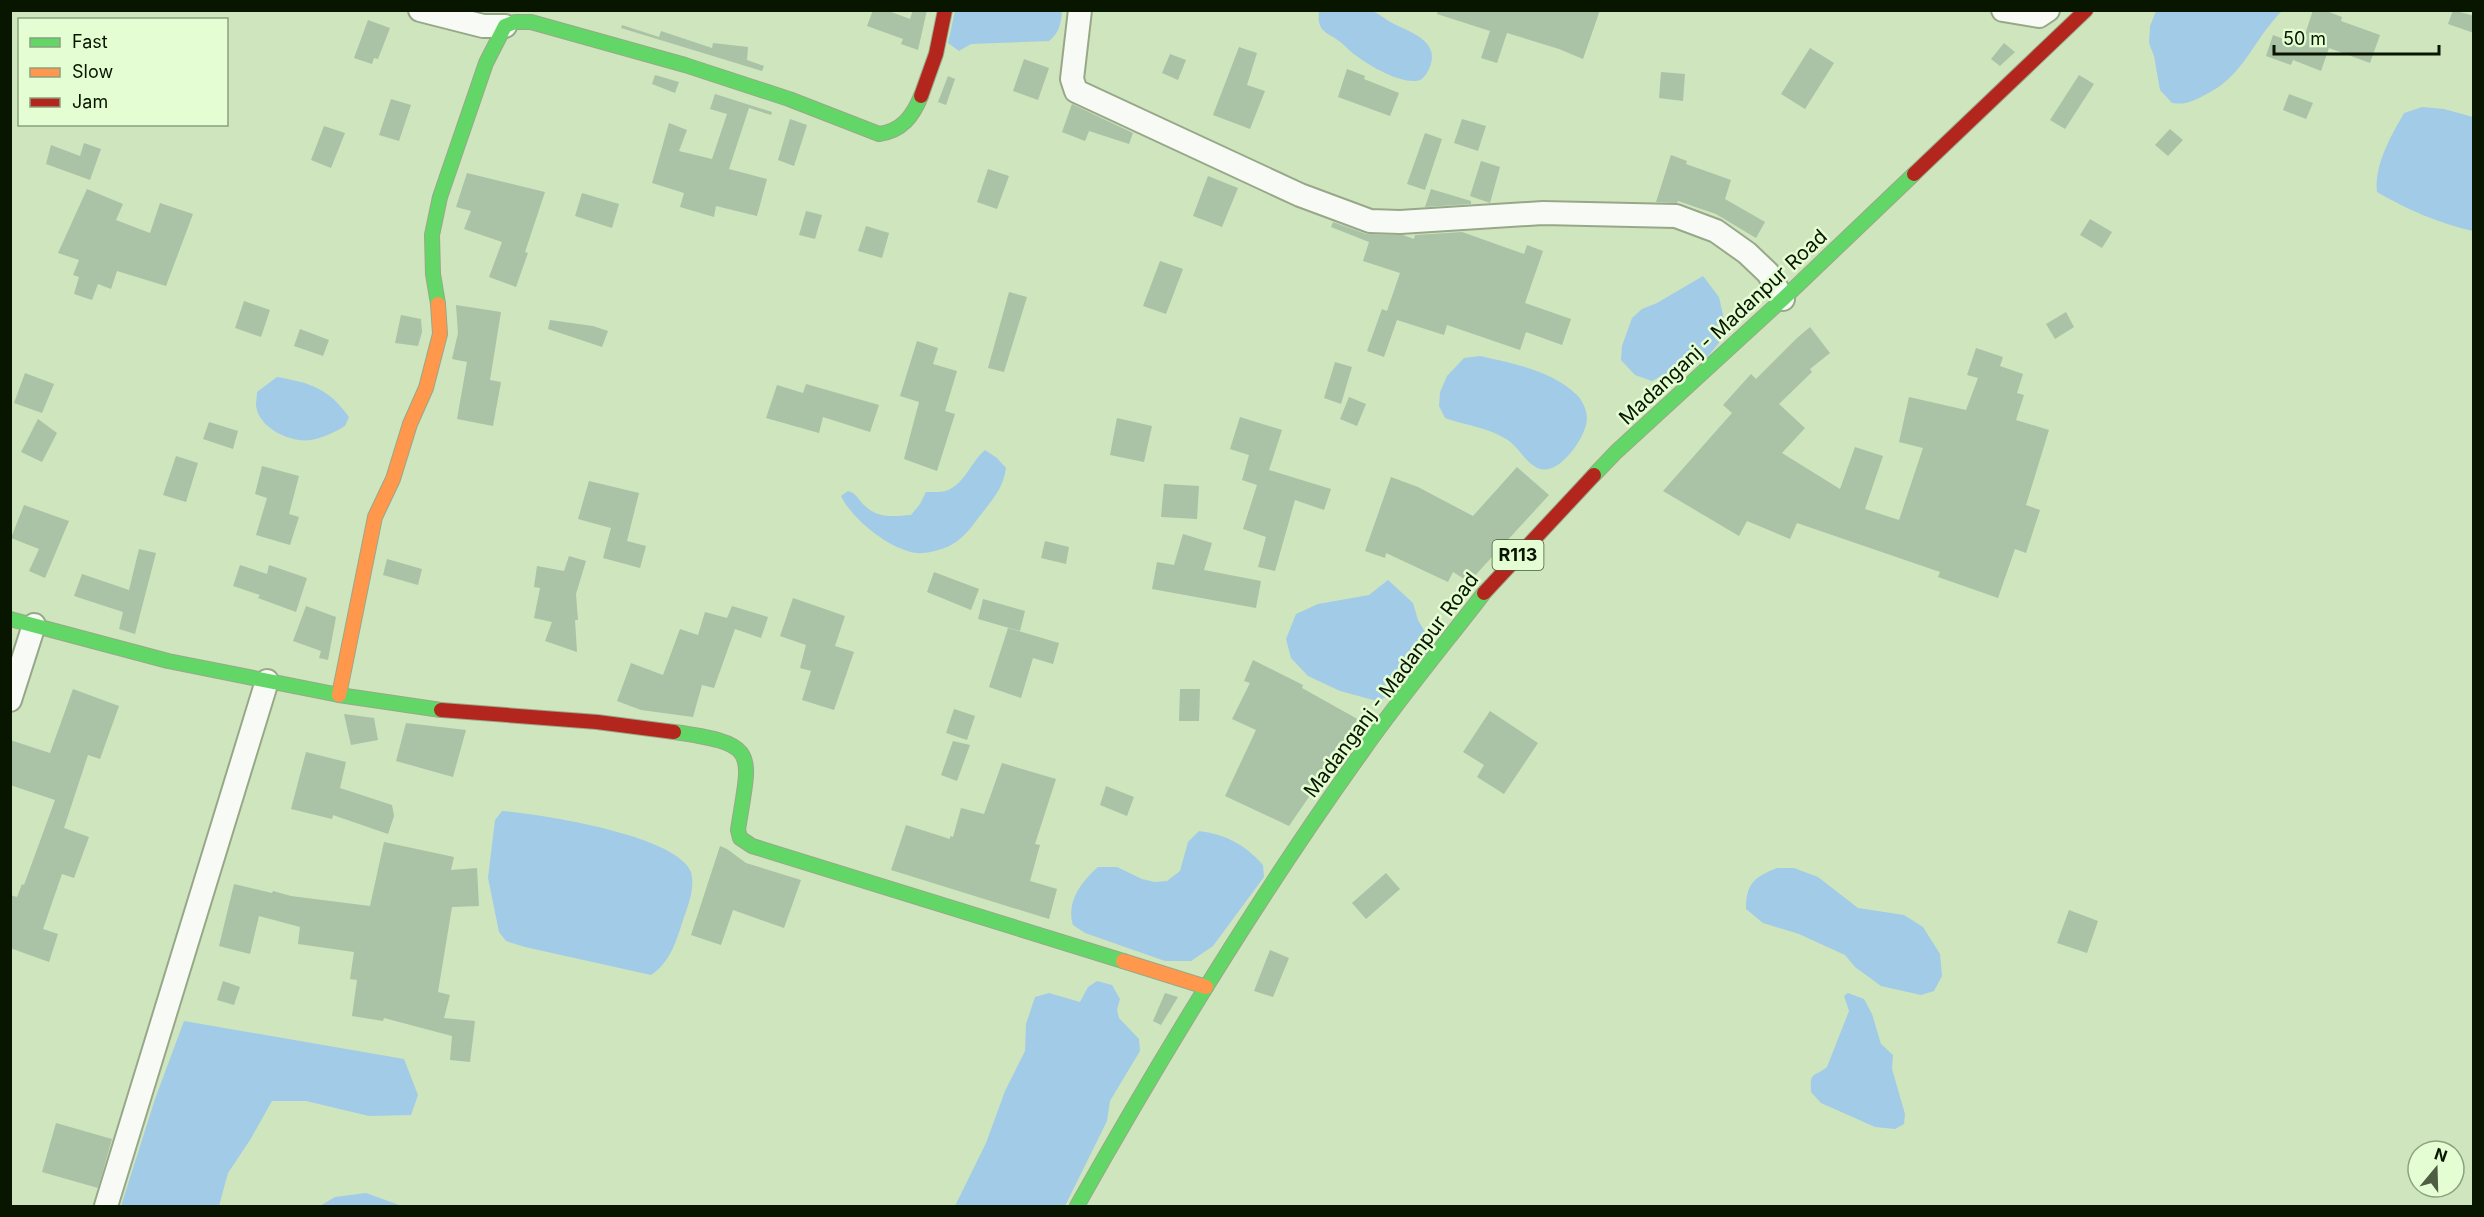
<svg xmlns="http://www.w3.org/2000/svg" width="2484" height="1217" viewBox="0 0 2484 1217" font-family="Inter,sans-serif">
<rect width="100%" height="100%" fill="#cfe5be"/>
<g fill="#a2cbe7">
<path d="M955,11H1062C1061,24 1059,33 1049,41L971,44L959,51L948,43Z"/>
<path d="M1319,11C1335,10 1354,7 1370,10C1377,12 1386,20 1394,24C1413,33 1443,43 1428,71C1425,76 1422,81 1415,81C1395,82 1360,61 1346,47C1331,31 1316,36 1319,11Z"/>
<path d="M2156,11V10L2282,11C2251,42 2245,76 2203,96C2191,102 2185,105 2172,103L2160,90L2154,56L2149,43L2150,26Z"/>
<path d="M2422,107L2444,109L2473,117V231C2440,224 2406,209 2377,192C2374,165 2391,136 2404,113Z"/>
<path d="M1703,276L1719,297L1727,333L1704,361L1680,366L1652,381L1635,375L1621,360L1622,346L1632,318L1642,309L1657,303Z"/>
<path d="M1480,356C1512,363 1553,371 1577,395C1584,402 1589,415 1586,425C1582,441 1560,474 1540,469C1525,464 1519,446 1506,439C1489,428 1465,425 1445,418L1439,406L1440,392L1447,376L1464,358Z"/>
<path d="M277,377C311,383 328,388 349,417L345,426C335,432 323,438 311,440C290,443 259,428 256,406C256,401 257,396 257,392Z"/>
<path d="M985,450L997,458L1006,468C1003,488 995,496 983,512C974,523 964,539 951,545C941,550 927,554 916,553C889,549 852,519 841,496L848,491C858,494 858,500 865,506C879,519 894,516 911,515L920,504L926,492C934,492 944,493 950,489C965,482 972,461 985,450Z"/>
<path d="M1388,580L1413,603L1418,620L1428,637L1430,653L1403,690L1377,701L1340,691L1308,676L1291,658L1286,639L1296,614L1318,604L1369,595Z"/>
<path d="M502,811C539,814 677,835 691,872C695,886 689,904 684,917C677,939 671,962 651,975L525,947L506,941L499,932L488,878L495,820Z"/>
<path d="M1199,831C1225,834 1246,845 1263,865L1264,877L1213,946L1191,961H1165L1085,933L1073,925C1066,902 1081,882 1098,867H1117L1142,879L1155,882L1167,881L1180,871L1188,842Z"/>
<path d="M1777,868H1794L1818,877L1858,908L1904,915L1923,927L1940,954L1942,976L1934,991L1921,995L1881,986L1855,967L1845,955L1799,934L1763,923L1746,909C1746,884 1754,877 1777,868Z"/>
<path d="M1097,981L1112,985L1120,999L1117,1010L1119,1018L1139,1039L1140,1051L1110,1101L1107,1121L1065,1206H955L986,1143L1005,1091L1025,1051L1026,1024L1035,997L1049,993L1080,1002L1088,987Z"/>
<path d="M1848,993L1864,999L1872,1014L1881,1044L1893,1055L1892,1069L1905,1114L1904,1124L1895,1129L1875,1127L1821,1103L1811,1092C1810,1071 1813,1078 1827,1067L1849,1011L1844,996Z"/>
<path d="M184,1021L404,1059L418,1095L411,1115L369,1116L306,1101H272L250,1140L228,1173L219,1206H121L155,1099Z"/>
<path d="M366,1193L402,1206H320L335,1197Z"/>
</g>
<g fill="#aac2a6">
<path d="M873,10H886L910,19L913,10H927L918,50L901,44L903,39L867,26Z"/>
<path d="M1438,10H1600L1583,59L1559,49L1507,33L1497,63L1481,58L1490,31L1437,14Z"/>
<path d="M2313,10H2324L2342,17L2341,21L2380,35L2370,63L2329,48L2321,71L2293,60L2291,65L2266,56L2273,35L2289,41L2290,37L2303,41Z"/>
<path d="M2453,10L2474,16V33L2448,24Z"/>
<path d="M368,20L390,28L378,59L374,58L372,64L354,58Z"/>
<path d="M622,25L659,37L661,31L712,48L713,43L748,47L747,60L764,66L762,71L621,28Z"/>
<path d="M2004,43L2015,52L2000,66L1991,59Z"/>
<path d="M1239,47L1257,53L1247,85L1265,91L1250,129L1213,115Z"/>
<path d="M1810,48L1834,63L1805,109L1781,94Z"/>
<path d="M1170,54L1186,60L1178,80L1162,73Z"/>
<path d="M1024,59L1049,68L1038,100L1013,91Z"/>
<path d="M1347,69L1365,76L1364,79L1399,93L1390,116L1338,97Z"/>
<path d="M1661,72L1685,74L1683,101L1659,98Z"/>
<path d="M655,75L679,82L675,93L652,84Z"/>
<path d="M2079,75L2094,84L2065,129L2050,120Z"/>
<path d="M948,76L955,79L946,105L938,102Z"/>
<path d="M715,94L772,112L771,115L749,108L729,169L767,179L757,216L716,206L714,217L680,207L684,193L652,183L669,123L687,130L679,151L712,159L727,114L710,109Z"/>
<path d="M2289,94L2313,103L2306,119L2283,110Z"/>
<path d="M391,99L411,105L399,141L379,135Z"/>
<path d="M1072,104L1133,133L1129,144L1089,131L1085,141L1062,132Z"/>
<path d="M790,119L807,125L794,166L778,160Z"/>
<path d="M1462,119L1486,126L1478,151L1454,143Z"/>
<path d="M324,126L345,133L331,168L311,160Z"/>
<path d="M2170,129L2183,140L2168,156L2155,145Z"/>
<path d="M1425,133L1442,139L1425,190L1407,184Z"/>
<path d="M84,143L101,149L90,180L46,164L51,145L80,156Z"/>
<path d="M1671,155L1687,161L1686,164L1731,180L1725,199L1765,222L1756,238L1716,214L1678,201L1677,203L1656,202Z"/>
<path d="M1481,161L1500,167L1490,203L1470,196Z"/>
<path d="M988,169L1009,176L997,209L977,202Z"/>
<path d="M467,173L545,192L525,252L528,253L516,287L489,277L502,242L464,229L471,211L456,207Z"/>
<path d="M1208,176L1238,188L1222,227L1193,216Z"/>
<path d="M87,189L123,204L116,220L150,233L160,203L193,214L166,286L117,271L111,289L98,284L92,300L74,294L79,277L73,275L79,260L58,253Z"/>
<path d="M1431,189L1471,201V204L1425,207Z"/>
<path d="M582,193L619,204L612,228L575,216Z"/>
<path d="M806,211L822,215L815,239L799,235Z"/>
<path d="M2090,219L2112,232L2102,248L2080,235Z"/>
<path d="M1333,222L1366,234L1403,235L1414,239L1415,235L1462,232L1524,254L1527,245L1543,251L1525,303L1571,319L1562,345L1526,332L1520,350L1447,325L1444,335L1397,320L1384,357L1367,351L1382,309L1387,311L1400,273L1363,261L1369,242L1331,227Z"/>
<path d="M866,226L889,233L882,258L858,251Z"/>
<path d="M1160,261L1183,269L1166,314L1143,306Z"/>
<path d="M1009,292L1027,297L1004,372L988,368Z"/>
<path d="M244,301L270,310L261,337L235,328Z"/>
<path d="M456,305L501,312L490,380L501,382L493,426L457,419L467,362L452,359L458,333Z"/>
<path d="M2066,312L2074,327L2055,339L2046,324Z"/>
<path d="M401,315L421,319L422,332L418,346L395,343Z"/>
<path d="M550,320L593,326L608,331L602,347L548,329Z"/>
<path d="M1810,327L1830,353L1810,369L1812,372L1779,404L1805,428L1782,453L1840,489L1855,447L1883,456L1865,509L1899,520L1923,448L1899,442L1909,397L1966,410L1978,378L1967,375L1976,348L2003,357L2000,366L2023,374L2017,393L2024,395L2016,420L2049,430L2026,505L2040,510L2026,553L2015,549L1998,598L1938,577L1940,572L1797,523L1790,539L1747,521L1739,536L1663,491L1732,413L1723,405L1751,374L1756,379L1797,338Z"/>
<path d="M300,329L329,340L323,356L294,346Z"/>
<path d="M917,341L938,348L933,364L957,371L945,411L955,414L937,471L904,459L919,402L900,396Z"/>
<path d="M1335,362L1352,367L1341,404L1324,398Z"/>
<path d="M25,373L54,384L42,413L14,403Z"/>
<path d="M806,384L879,405L870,432L823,417L819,433L766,418L777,385L803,393Z"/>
<path d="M1349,397L1366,404L1357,426L1340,419Z"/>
<path d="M1240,417L1282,430L1269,470L1331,489L1324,510L1295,500L1275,571L1258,567L1266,537L1243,529L1257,485L1242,480L1249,455L1230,449Z"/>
<path d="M1117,418L1152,426L1144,462L1110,455Z"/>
<path d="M38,419L57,433L42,462L21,452Z"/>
<path d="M209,422L238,431L233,449L203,439Z"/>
<path d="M176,456L198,463L186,502L163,495Z"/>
<path d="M262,466L299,476L289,514L299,517L290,545L256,535L267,498L255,494Z"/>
<path d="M1517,467L1549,495L1469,582L1453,572L1448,582L1386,553L1385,558L1365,551L1391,477L1418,487L1473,516Z"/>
<path d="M589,481L639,493L627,541L646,546L640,568L603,558L611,528L578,519Z"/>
<path d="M1164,484L1199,486L1197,519L1161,517Z"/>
<path d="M24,505L69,521L45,578L29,571L39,549L11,538Z"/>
<path d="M1183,534L1212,543L1204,570L1261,581L1256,608L1152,589L1157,562L1174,565Z"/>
<path d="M1045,541L1069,547L1066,564L1041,558Z"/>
<path d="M139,549L156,553L135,634L119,629L123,612L74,596L82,574L129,590Z"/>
<path d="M569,556L586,561L576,594L578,620H575L577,652L545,641L552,622L534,618L540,588L534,587L537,566L564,571Z"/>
<path d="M387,559L422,569L418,585L383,575Z"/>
<path d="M240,565L267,574L269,565L307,578L296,612L258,598L260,595L233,586Z"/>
<path d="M934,572L979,589L971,610L927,592Z"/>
<path d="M793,598L845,616L835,646L854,652L834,710L802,700L811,671L800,668L806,645L780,636Z"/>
<path d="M983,599L1025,611L1020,631L978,619Z"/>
<path d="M306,606L336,617L328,660L319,658L321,651L293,641Z"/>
<path d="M732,606L768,617L761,638L735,629L714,688L702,685L693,717L641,710L617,701L631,663L663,675L680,629L698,635L705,612L727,618Z"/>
<path d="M1008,628L1059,643L1053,664L1033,658L1021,698L989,687Z"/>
<path d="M1253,660L1303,685L1302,688L1361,721L1289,826L1225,796L1256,730L1232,719L1250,683L1244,681Z"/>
<path d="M73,689L119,706L100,759L88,755L64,828L89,837L74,878L62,874L43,929L58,934L49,962L10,948V895L17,897L22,884L24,885L55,800L10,785V740L50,753Z"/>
<path d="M1180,689H1200L1199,721H1179Z"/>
<path d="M954,709L975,716L967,740L946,733Z"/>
<path d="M1490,711L1538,743L1504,794L1477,777L1484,765L1463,752Z"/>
<path d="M344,714L374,718L378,740L351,745Z"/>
<path d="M406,723L466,730L453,777L396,761Z"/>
<path d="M953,741L970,745L957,781L941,775Z"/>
<path d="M306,752L346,762L340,788L392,805L394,816L388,834L333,815L332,819L291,809Z"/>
<path d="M1002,763L1056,779L1035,844L1040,845L1030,881L1057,889L1049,919L891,870L906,825L950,839V836L953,837L961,808L984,814Z"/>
<path d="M1106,786L1134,797L1127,816L1100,805Z"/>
<path d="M384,842L454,857L451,870L477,868L479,906L452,907L438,992L450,995L444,1018L475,1021L470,1062L450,1060L452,1036L384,1018L383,1021L352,1016L357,980L350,979L354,952L298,944L300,927L259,916L250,954L219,946L234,884L272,893L273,891L291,896L370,906Z"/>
<path d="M720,846L727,849L746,863L801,880L784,928L733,910L721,945L691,935Z"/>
<path d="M1386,873L1400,889L1366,919L1352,903Z"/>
<path d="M2069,910L2098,921L2087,953L2057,943Z"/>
<path d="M1270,950L1289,958L1273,997L1254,991Z"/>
<path d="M223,981L240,987L234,1005L217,1000Z"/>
<path d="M1165,993L1178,997L1161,1025L1153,1021Z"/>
<path d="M56,1123L112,1139L98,1188L42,1172Z"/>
</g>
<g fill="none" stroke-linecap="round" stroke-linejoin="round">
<defs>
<g id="street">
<path d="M420,10L483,26H505"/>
<path d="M1080,10L1072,79L1076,91L1300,195L1370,221L1400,222L1543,213L1676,216L1716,231L1747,253L1768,273L1783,299"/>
<path d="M2003,10L2039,16L2048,10"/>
<path d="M10,700L34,625"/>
<path d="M106,1206L267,681"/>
</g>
<g id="fast">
<path d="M438,304L433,274L432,235L440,197L486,63L505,26L515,22H531L685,65L789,99L879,134C902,131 913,116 921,96"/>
<path d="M1594,475L1616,452L1783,299L1914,174"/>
<path d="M10,619L168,661L339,695L441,710"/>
<path d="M674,732C761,744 750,752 738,830L740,838L752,846L1123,961"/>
<path d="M1077,1206C1165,1050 1258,897 1362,752C1400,698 1443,646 1484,593"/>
</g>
<g id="slow">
<path d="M339,695L375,517L393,479L410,424L426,388L440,334L438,304"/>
<path d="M1123,961L1206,987"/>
</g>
<g id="jam">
<path d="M921,96L936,54L945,10"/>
<path d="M1914,174L2086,10"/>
<path d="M1484,593L1594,475"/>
<path d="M441,710L597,722L674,732"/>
</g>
</defs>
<use href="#street" stroke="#97a889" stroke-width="26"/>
<use href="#fast" stroke="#97a889" stroke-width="16"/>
<use href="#slow" stroke="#97a889" stroke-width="16"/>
<use href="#jam" stroke="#97a889" stroke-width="16"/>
<use href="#street" stroke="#f8fbf5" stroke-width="22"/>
<use href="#fast" stroke="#63d668" stroke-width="14"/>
<use href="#slow" stroke="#ff974d" stroke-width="14"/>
<use href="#jam" stroke="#b3261e" stroke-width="14"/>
</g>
<g text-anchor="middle" stroke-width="5" stroke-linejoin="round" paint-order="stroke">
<rect fill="#e4fdd2" stroke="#4a5b3f" stroke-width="1.5" x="1492.5" y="540" width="51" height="30" rx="4.5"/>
<g font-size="18" font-weight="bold" fill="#081600">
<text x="1518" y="561">R113</text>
</g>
<g font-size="20" fill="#081600" stroke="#e4fdd2">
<text transform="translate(1723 327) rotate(-43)" y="7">Madanganj - Madanpur Road</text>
<text transform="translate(1391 685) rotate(-53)" y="7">Madanganj - Madanpur Road</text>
</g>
</g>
<rect width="2484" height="1217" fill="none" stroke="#081600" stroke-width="24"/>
<rect x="18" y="18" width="210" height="108" fill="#e4fdd2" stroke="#8ca17e" stroke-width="1.5"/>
<rect x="30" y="38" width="30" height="9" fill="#63d668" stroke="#8ca17e" stroke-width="1.5"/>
<text x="72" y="48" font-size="18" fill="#081600">Fast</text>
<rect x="30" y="68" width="30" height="9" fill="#ff974d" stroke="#8ca17e" stroke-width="1.5"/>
<text x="72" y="78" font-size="18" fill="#081600">Slow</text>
<rect x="30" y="98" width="30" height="9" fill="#b3261e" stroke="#8ca17e" stroke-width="1.5"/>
<text x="72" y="108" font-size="18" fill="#081600">Jam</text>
<g transform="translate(2436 1169) rotate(19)"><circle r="28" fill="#e4fdd2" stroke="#8ca17e" stroke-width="1.5"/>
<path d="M0-4.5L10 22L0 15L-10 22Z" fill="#4e5e42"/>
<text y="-9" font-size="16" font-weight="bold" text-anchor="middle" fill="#081600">N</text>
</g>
<path d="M2274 45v9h165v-9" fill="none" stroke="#081600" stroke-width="3"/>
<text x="2283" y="45" font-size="18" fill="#081600" stroke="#e4fdd2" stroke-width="4.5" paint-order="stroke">50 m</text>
</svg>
